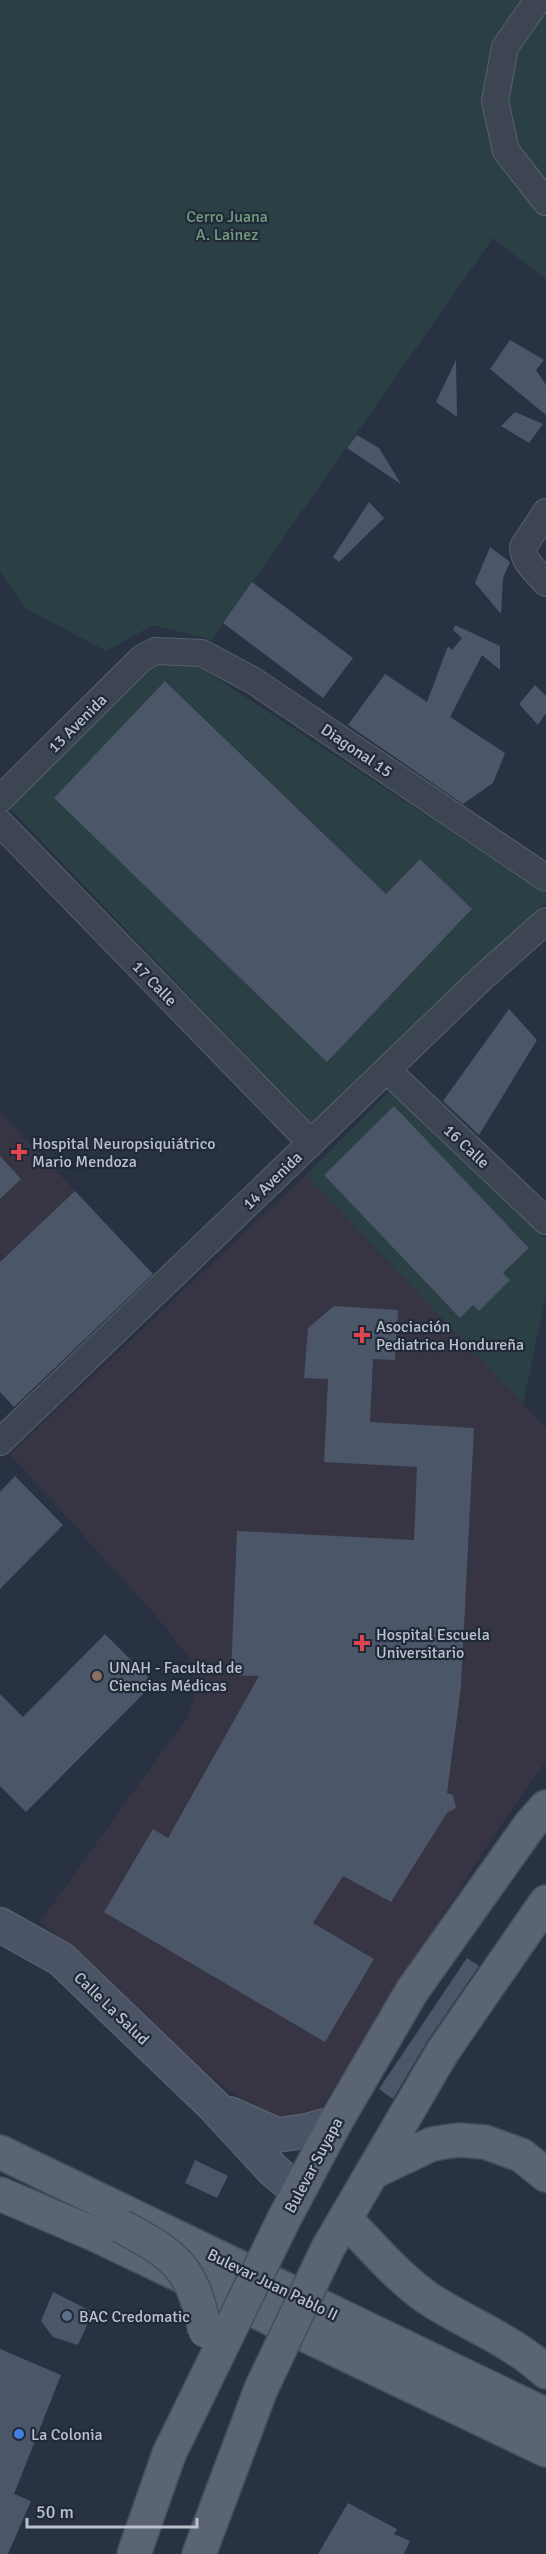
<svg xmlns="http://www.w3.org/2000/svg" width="546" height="2554" viewBox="0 0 546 2554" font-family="Signika,sans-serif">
<rect width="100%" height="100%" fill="#283243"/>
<g fill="#373444">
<path d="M0,1112L75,1191L0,1262Z"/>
<path d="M306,1175L546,1428V1761L492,1838L321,2109L299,2123L276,2122L234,2094L200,2068L94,1967L40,1922L187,1717L197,1688L193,1663L163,1624L10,1454Z"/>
</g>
<g fill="#2a4044" fill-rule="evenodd">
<path d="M0,0H546V279L493,238L212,640L153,625L106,651L25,608L0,572Z"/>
<path d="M189,663L204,670L546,893V903L311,1123L8,806L149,669L166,664ZM166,681L386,894L420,859L472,910L327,1061L54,798Z"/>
<path d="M392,1089L546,1240V1294L523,1404L306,1175ZM394,1107L529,1248L503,1273L510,1280L479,1310L473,1305L461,1318L324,1175Z"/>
</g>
<g fill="#4c5669">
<path d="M510,340L544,360L536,370L546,385V415L490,369Z"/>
<path d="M456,360L457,417L436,402Z"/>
<path d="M515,412L543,424L529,443L501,426Z"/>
<path d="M357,435L379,448L401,484L347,448Z"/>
<path d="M369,502L384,518L339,562L333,557Z"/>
<path d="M490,547L510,562L503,578L501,614L475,583Z"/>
<path d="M252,582L353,658L323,698L223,623Z"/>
<path d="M455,625L500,646V670L482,655L450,717L505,753L493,783L463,804L348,725L385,674L427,702L448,646L452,650L462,638L453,630Z"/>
<path d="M165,681L386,894L420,859L472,909L327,1062L54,798Z"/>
<path d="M535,685L546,696V713L538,725L519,704Z"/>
<path d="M509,1009L537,1040L479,1135L443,1101Z"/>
<path d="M394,1106L529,1248L503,1273L510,1280L479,1311L473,1305L460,1318L324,1175Z"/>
<path d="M0,1156L21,1179L0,1199Z"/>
<path d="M75,1191L153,1274L14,1407L0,1392V1262Z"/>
<path d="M334,1306L398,1310L395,1360L373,1359L370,1422L474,1428L461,1687L447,1793L453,1795L456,1808L447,1813L391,1902L343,1876L313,1923L374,1959L325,2042L104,1912L153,1829L168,1838L259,1676L231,1675L237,1531L414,1540L417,1467L324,1462L328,1379L304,1378L308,1328Z"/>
<path d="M15,1476L63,1525L0,1589V1492Z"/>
<path d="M105,1634L154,1683L26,1812L0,1786V1694L23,1717Z"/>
<path d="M467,1958L479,1966L428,2040L393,2099L379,2089Z"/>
<path d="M195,2160L228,2176L217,2198L185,2183Z"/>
<path d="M53,2292L93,2312L78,2345L53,2337L41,2321Z"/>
<path d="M0,2349L61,2375L14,2494L31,2501L8,2554H0Z"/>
<path d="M348,2503L397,2529L394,2534L410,2541L404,2554H318Z"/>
</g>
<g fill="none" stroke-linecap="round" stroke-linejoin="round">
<defs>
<g id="minor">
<path d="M538,0L505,47L495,101L506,151L546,202"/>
<path d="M546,512L523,547C523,562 537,572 546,583"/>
<path d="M0,799L142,658L156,651L202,653L254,681L546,878"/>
<path d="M0,823L311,1143"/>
<path d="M387,1070L546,1221"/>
<path d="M0,1442L482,978L546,921"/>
</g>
<g id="secondary">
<path d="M0,1925L61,1959L213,2105L273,2170L298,2191"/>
<path d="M230,2114L277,2135L306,2131L335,2123"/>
</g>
<g id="primary">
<path d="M0,2152L546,2415"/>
<path d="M373,2172L432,2144L458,2140L485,2142L521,2155L546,2175"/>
<path d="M0,2194L94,2234L546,2450"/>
<path d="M284,2219L335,2123L412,1991L530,1825L546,1807"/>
<path d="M345,2219C372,2246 397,2277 429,2299C467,2324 512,2340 546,2372"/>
<path d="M328,2248L443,2051L546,1902"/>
<path d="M134,2554L169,2454L214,2362"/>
<path d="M199,2554L261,2389"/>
</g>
</defs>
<use href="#minor" stroke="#58606d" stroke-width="28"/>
<use href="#secondary" stroke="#58606d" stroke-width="36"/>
<use href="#primary" stroke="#464e5c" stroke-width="36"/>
<use href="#minor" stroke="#3d4553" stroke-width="26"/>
<use href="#secondary" stroke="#4b5366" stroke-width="33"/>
<use href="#primary" stroke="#5b6473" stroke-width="33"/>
<defs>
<g id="primary-bridge">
<path d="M121,2226C176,2256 192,2266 205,2331"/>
<path d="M214,2362L284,2219"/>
<path d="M261,2389L328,2248"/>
</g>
</defs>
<use href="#primary-bridge" stroke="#464e5c" stroke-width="36" stroke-linecap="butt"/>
<use href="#primary-bridge" stroke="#5b6473" stroke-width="33"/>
</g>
<g fill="#e0444e" stroke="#212a38" stroke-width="2">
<path d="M16 1143h6v6h6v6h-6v6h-6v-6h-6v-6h6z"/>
<path d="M359 1326h6v6h6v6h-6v6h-6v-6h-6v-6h6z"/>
<path d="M359 1634h6v6h6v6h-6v6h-6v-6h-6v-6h6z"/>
</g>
<circle fill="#8d6e63" stroke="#212a38" stroke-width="2" cx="97" cy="1676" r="6"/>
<circle fill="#5c6f8a" stroke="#212a38" stroke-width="2" cx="67" cy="2316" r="6"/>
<circle fill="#3f7fe0" stroke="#212a38" stroke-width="2" cx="19" cy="2434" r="6"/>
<g text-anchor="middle" stroke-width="4.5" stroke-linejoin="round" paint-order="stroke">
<g font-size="16" fill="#729d7e" stroke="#212a38">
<text x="227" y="222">Cerro Juana<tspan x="227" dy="18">A. Lainez</tspan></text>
</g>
<g font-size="16" fill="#bac0cc" stroke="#212a38">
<text transform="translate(77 723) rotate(-45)" y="6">13 Avenida</text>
<text transform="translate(357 750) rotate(34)" y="6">Diagonal 15</text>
<text transform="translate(155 983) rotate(46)" y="6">17 Calle</text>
<text transform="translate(467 1146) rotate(43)" y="6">16 Calle</text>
<text transform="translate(272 1180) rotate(-44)" y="6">14 Avenida</text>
<text transform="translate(112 2008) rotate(44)" y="6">Calle La Salud</text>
<text transform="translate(313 2165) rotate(-62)" y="6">Bulevar Suyapa</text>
<text transform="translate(273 2284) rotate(26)" y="6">Bulevar Juan Pablo II</text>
</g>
<g font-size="16" fill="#bac0cc" stroke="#212a38" text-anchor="start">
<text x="32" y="1149">Hospital Neuropsiquiátrico<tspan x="32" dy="18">Mario Mendoza</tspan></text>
<text x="376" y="1332">Asociación<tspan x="376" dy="18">Pediatrica Hondureña</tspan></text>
<text x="376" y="1640">Hospital Escuela<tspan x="376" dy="18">Universitario</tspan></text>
<text x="109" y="1673">UNAH - Facultad de<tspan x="109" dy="18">Ciencias Médicas</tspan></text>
<text x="79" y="2322">BAC Credomatic</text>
<text x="31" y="2440">La Colonia</text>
</g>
</g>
<path d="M27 2518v9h170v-9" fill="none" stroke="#bac0cc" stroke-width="3"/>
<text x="36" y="2518" font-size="18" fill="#bac0cc" stroke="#212a38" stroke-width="4.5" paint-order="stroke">50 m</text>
</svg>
